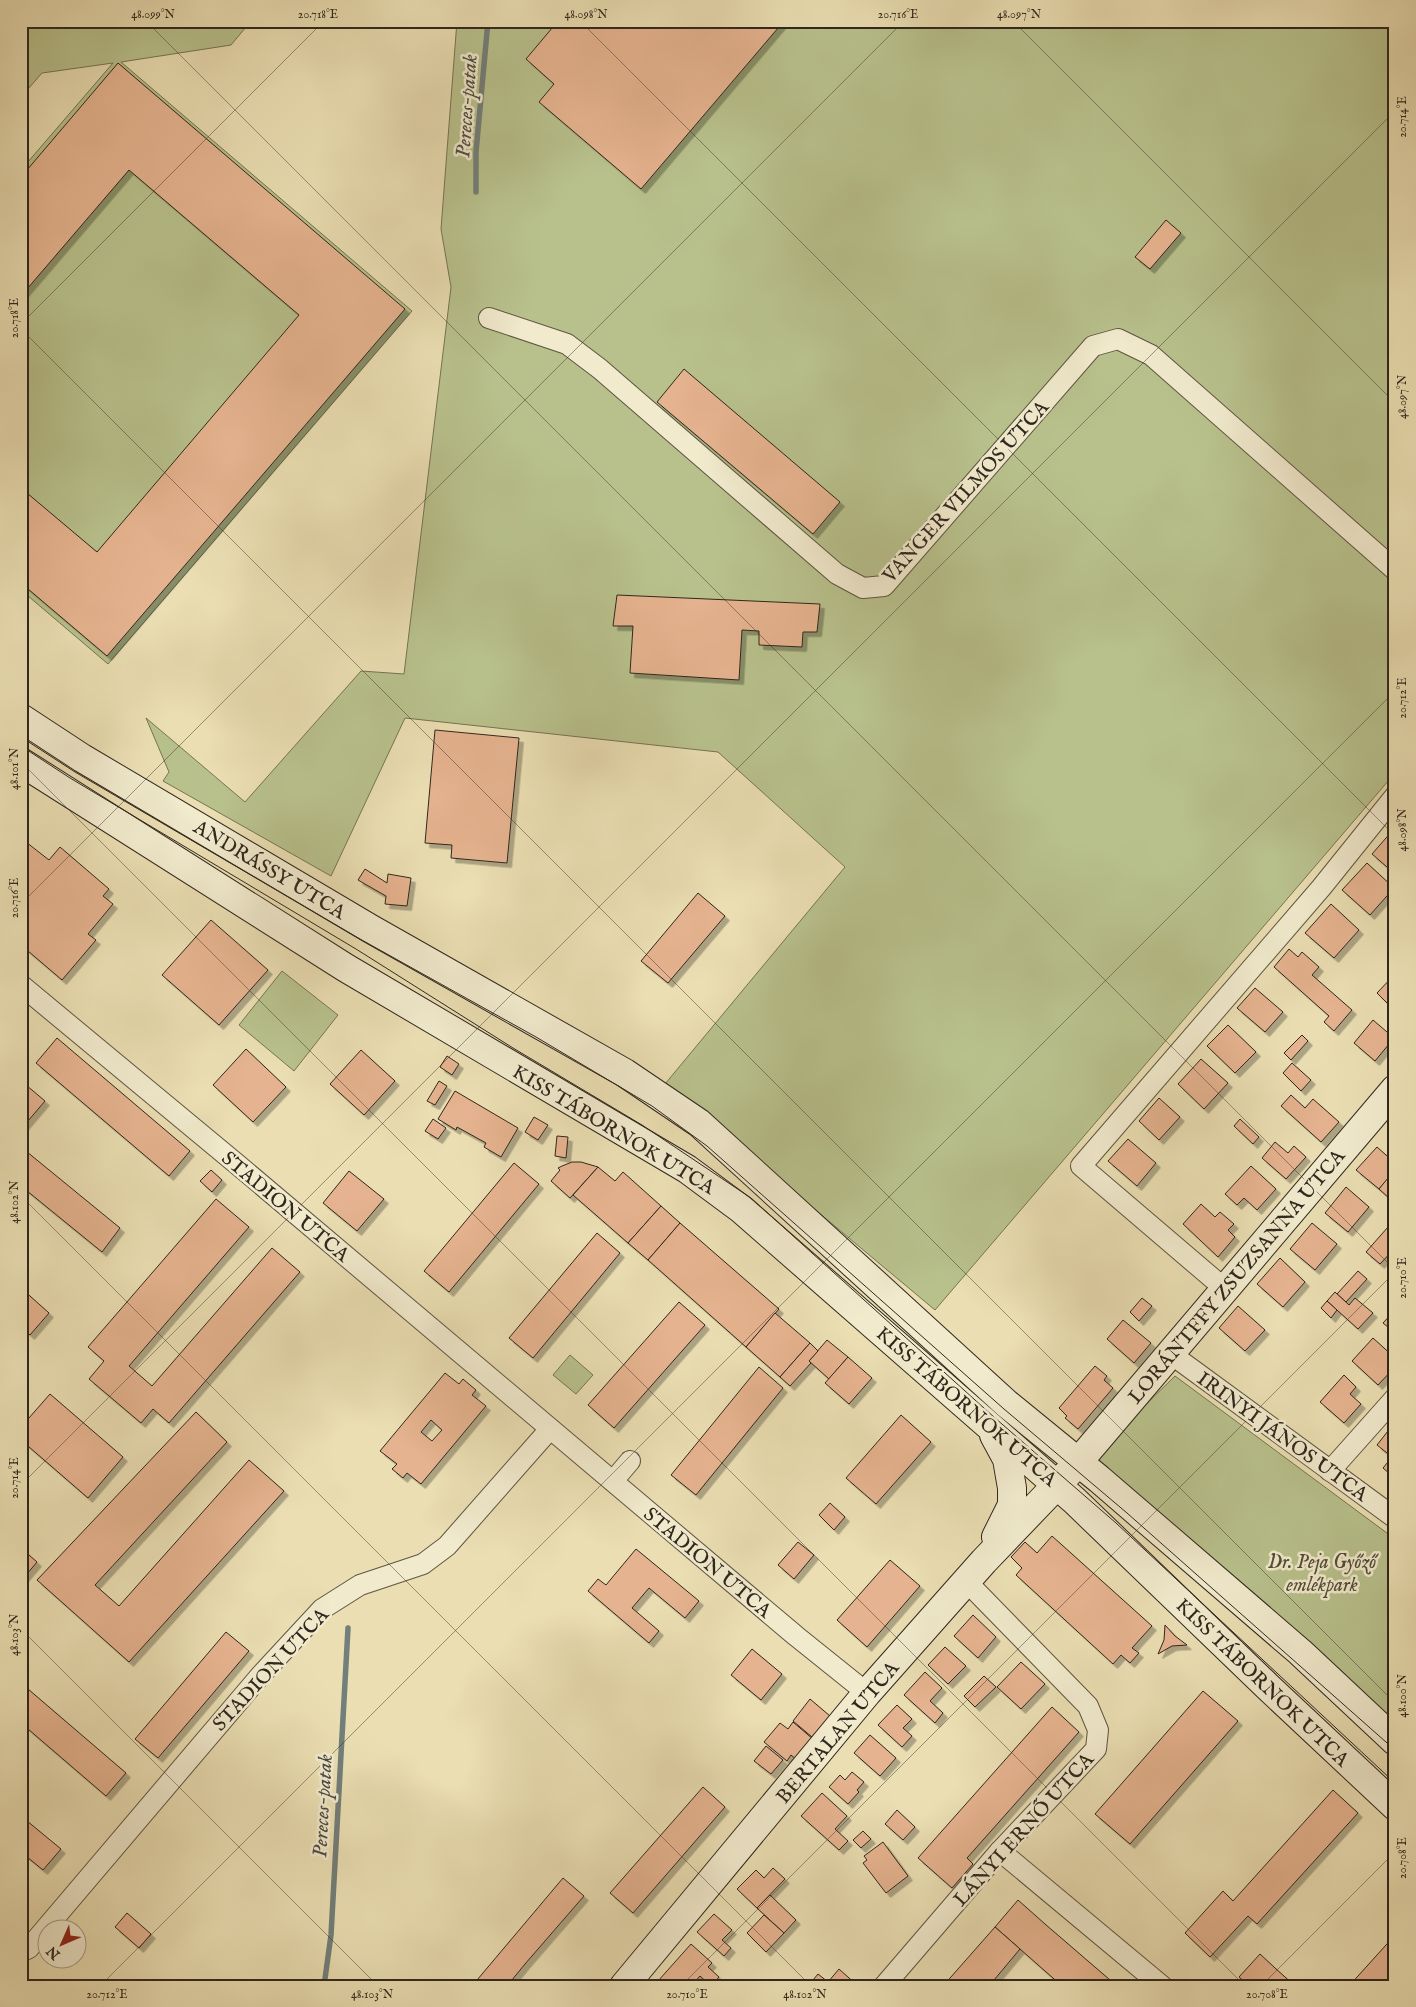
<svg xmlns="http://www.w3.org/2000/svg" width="1416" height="2007" viewBox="0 0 1416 2007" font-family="'IM FELL English',serif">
<defs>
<filter id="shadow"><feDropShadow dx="4.5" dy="4.5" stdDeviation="0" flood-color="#0004"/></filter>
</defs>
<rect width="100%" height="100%" fill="#eadeb2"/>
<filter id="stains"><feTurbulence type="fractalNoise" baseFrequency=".004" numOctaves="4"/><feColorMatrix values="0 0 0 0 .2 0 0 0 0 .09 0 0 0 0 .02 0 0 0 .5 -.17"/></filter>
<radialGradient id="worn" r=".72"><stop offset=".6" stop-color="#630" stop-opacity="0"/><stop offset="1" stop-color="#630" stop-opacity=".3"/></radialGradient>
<g fill="#b8c18c" stroke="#747454">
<path d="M21,21H251L231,45L121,62L412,311L108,664L21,590V170L113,63L42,73L21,97Z"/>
<path d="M457,21H1395V773L935,1310L665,1084L845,867L718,752L405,718L331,876L163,781L169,772L146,718L245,802L361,671L404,674L451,287L441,229Z"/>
<path d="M282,971L338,1015L294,1071L239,1025Z"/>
<path d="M570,1355L593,1375L576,1394L553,1375Z"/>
<path d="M1175,1376L1395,1539V1732L1090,1459Z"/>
</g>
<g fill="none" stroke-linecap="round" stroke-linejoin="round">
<g stroke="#727f7a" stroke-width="5.5">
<path d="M476,192V152L488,21"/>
<path d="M324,1986L331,1935L348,1628"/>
</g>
</g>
<g fill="#e5b38f" stroke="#30271d" fill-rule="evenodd" filter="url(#shadow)">
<path d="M558,21H784L641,189L539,102L554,84L526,59Z"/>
<path d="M118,63L405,309L107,656L21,583V488L97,552L299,315L129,170L21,296V177Z"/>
<path d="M1166,220L1181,233L1150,269L1135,257Z"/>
<path d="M684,369L840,502L813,534L657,402Z"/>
<path d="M617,595L820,604L817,632H803L802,647L759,645V631L742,630L739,680L630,673L633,626H613Z"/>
<path d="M435,730L519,738L507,863L451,858L452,845L425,843Z"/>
<path d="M1393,830L1395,832V874L1372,854Z"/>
<path d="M26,842L49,860L60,847L109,889L103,896L113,904L88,934L96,940L62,980L21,945V848Z"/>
<path d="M1367,863L1394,888L1370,915L1342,890Z"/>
<path d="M365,869L387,883L388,874L411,878L407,906L385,904L386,896L358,880Z"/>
<path d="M698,893L725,916L668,983L641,961Z"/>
<path d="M1331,904L1359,930L1334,958L1305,933Z"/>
<path d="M211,920L268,970L219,1025L162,975Z"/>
<path d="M1289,949L1298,957L1302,952L1319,967L1312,975L1352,1010L1334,1031L1324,1022L1329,1016L1274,967Z"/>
<path d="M1395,974V1011L1377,993Z"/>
<path d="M1255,988L1283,1012L1265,1032L1237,1008Z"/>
<path d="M1373,1020L1394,1038L1375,1061L1354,1043Z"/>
<path d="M1228,1025L1256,1052L1235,1073L1207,1046Z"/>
<path d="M1302,1035L1308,1041L1291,1060L1284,1053Z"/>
<path d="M57,1038L190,1151L169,1176L36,1063Z"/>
<path d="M246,1049L286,1087L253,1122L213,1085Z"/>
<path d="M361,1050L395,1081L364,1115L330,1084Z"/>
<path d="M447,1056L459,1064L452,1075L440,1067Z"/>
<path d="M1201,1059L1228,1083L1204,1109L1178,1084Z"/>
<path d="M1292,1063L1311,1080L1301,1091L1283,1073Z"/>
<path d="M439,1081L447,1086L435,1105L427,1101Z"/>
<path d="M26,1085L45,1101L22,1128L21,1092Z"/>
<path d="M455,1091L518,1128L501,1157L484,1147L486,1143L457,1127L456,1130L438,1119Z"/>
<path d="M1291,1095L1305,1108L1313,1099L1339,1122L1321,1142L1281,1106Z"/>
<path d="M1159,1098L1180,1117L1159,1140L1139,1121Z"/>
<path d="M534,1117L548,1125L538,1140L525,1132Z"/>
<path d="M433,1119L446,1128L438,1139L425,1131Z"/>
<path d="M1240,1119L1259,1137L1253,1144L1234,1126Z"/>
<path d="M557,1136L568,1137L566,1158L555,1156Z"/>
<path d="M1128,1139L1156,1163L1137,1186L1108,1161Z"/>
<path d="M1275,1142L1288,1153L1294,1146L1306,1157L1286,1179L1262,1158Z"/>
<path d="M21,1147L120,1228L102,1252L21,1186Z"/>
<path d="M1377,1147L1395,1163V1171L1379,1189L1356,1170Z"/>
<path d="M581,1162L598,1167L570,1198L551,1181L560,1170L558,1168L562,1166L572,1162Z"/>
<path d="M514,1163L539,1184L449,1292L424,1271Z"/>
<path d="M1251,1166L1276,1189L1257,1210L1244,1198L1237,1205L1225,1194Z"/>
<path d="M598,1167L615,1181L623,1172L661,1206L628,1243L573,1195Z"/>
<path d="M211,1170L222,1180L212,1192L200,1181Z"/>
<path d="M349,1171L384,1199L357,1231L323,1203Z"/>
<path d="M1388,1178L1395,1184V1194L1390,1199L1379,1189Z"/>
<path d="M1346,1187L1369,1207L1348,1232L1325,1213Z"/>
<path d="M216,1199L249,1227L129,1366L152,1386L272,1248L300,1272L169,1423L153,1409L141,1423L89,1379L104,1361L88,1347Z"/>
<path d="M1201,1204L1215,1217L1220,1212L1234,1224L1228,1230L1235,1237L1218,1257L1183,1224Z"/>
<path d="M661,1206L680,1223L648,1260L628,1243Z"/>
<path d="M680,1223L779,1309L746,1347L648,1260Z"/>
<path d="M1312,1223L1337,1244L1315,1270L1290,1249Z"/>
<path d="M1388,1227L1395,1233V1248L1380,1264L1366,1252Z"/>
<path d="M597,1233L620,1253L533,1358L509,1338Z"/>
<path d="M1280,1258L1305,1282L1283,1307L1257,1284Z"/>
<path d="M1358,1271L1367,1279L1346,1302L1337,1294Z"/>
<path d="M21,1288L49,1313L30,1335L21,1327Z"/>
<path d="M1335,1292L1349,1305L1355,1298L1373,1313L1358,1329L1327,1301Z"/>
<path d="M1142,1298L1152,1306L1139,1321L1130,1312Z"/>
<path d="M1327,1301L1337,1310L1331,1318L1321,1308Z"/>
<path d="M679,1302L705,1325L614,1428L588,1405Z"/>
<path d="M1238,1306L1265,1330L1245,1351L1219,1328Z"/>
<path d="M1395,1310V1333L1383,1323Z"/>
<path d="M775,1313L810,1343L780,1377L746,1347Z"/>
<path d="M1123,1320L1151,1343L1134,1363L1107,1339Z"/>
<path d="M1373,1338L1395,1358V1367L1378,1385L1352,1361Z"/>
<path d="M827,1340L848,1357L829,1379L809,1361Z"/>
<path d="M810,1343L818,1351L809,1361L811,1363L790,1386L780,1377Z"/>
<path d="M848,1357L872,1378L849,1404L825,1383Z"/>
<path d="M1095,1366L1107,1376L1104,1380L1113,1388L1078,1429L1065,1418L1067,1416L1059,1408Z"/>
<path d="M759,1367L783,1388L696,1495L671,1475Z"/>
<path d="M445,1373L459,1384L463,1379L470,1385L476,1390L472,1395L486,1406L421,1484L407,1473L403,1478L392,1469L397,1464L380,1451ZM431,1420L442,1430L432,1441L421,1432Z"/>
<path d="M1344,1375L1356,1387L1350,1394L1361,1404L1344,1423L1320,1402Z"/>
<path d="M50,1394L123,1457L88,1498L21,1440V1427Z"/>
<path d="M196,1412L227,1442L95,1585L119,1606L249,1460L284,1491L129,1662L37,1580Z"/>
<path d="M901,1415L931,1442L876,1504L846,1478Z"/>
<path d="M1395,1422V1468L1390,1474L1383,1468L1392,1457L1377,1445Z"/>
<path d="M830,1503L845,1517L834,1530L819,1515Z"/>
<path d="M1052,1536L1152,1626L1132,1648L1139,1653L1130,1663L1121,1655L1113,1664L1016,1575L1022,1568L1011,1557L1025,1542L1037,1553Z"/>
<path d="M798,1542L814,1555L794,1579L778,1565Z"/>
<path d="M21,1548L37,1562L21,1581Z"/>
<path d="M636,1549L699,1601L685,1618L649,1588L632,1608L659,1631L649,1643L588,1591L598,1579L606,1585Z"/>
<path d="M890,1560L920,1586L867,1647L837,1620Z"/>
<path d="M973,1615L996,1637L978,1658L954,1636Z"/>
<path d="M1165,1625L1175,1636L1187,1645L1172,1646L1158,1654L1164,1640Z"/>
<path d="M226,1632L249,1651L158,1758L135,1739Z"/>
<path d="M945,1647L966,1666L948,1684L928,1665Z"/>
<path d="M752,1649L782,1674L761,1700L731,1675Z"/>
<path d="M1021,1662L1045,1684L1021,1709L997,1687Z"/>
<path d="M925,1672L942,1688L930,1701L943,1713L935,1723L904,1695Z"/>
<path d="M984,1676L996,1687L975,1707L964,1696Z"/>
<path d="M21,1683L126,1773L106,1796L21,1723Z"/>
<path d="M1203,1691L1238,1721L1130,1844L1095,1814Z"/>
<path d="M810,1699L830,1716L812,1737L793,1721Z"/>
<path d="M897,1705L912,1719L903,1728L912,1736L902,1747L878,1725Z"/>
<path d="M1052,1707L1079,1732L967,1858L973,1864L952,1888L918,1858Z"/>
<path d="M793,1722L814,1740L797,1760L791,1755L787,1761L764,1742L780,1723L788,1729Z"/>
<path d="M870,1735L896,1758L880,1776L854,1753Z"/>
<path d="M766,1746L783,1760L771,1774L754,1761Z"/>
<path d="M852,1772L864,1782L857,1790L859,1792L848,1804L829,1787L840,1775L845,1780Z"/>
<path d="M703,1787L725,1807L633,1913L610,1893Z"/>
<path d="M1333,1790L1358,1813L1257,1924L1248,1916L1210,1957L1185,1933L1223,1891L1233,1901Z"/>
<path d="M822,1793L847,1816L835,1829L848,1841L839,1850L801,1816Z"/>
<path d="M897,1810L915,1827L903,1840L885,1824Z"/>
<path d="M21,1816L61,1849L43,1870L21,1852Z"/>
<path d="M863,1831L871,1839L861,1848L853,1840Z"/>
<path d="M883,1842L908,1876L886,1893L863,1863L867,1860L864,1856Z"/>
<path d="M773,1868L785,1879L757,1908L737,1889L756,1870L764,1878Z"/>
<path d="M563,1878L584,1896L525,1964L507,1986H472Z"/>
<path d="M770,1895L796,1920L784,1933L757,1908Z"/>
<path d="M1018,1900L1045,1924L1117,1986H1062L995,1927Z"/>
<path d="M127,1913L151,1934L139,1948L115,1927Z"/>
<path d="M714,1914L732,1930L722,1940L731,1948L724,1956L697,1932Z"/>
<path d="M764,1915L784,1933L766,1952L747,1933Z"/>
<path d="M995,1927L1020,1949L989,1986H943Z"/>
<path d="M1395,1935V1983L1392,1986H1349Z"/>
<path d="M691,1944L712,1963L708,1967L719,1977L711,1986L700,1976L691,1986H663L658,1981Z"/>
<path d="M1260,1954L1275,1968L1295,1986H1249L1239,1977Z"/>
<path d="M839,1969L858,1986H808L818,1974L828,1982Z"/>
</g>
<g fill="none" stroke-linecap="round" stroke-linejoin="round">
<defs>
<g id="street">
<path d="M489,318L567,344L600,369L837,574L863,588L884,586L1093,346L1118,339L1151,355L1395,570"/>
<path d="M21,985L238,1165L796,1636L867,1693"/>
<path d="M1225,1289L1081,1166L1321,888L1395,796"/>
<path d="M1171,1354L1395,1518"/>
<path d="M1330,1471L1395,1398"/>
<path d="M613,1481L630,1461"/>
<path d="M1000,1851L1162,1986"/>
<path d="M21,1952L29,1948L260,1676L322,1609L360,1585L423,1564L447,1546L550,1429"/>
<path d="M884,1986L1000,1851L1096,1749L1098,1730L1088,1706L966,1581"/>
</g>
<g id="secondary">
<path d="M21,718L82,758L371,929L625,1073L699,1123L1007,1404L1099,1479L1300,1652L1395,1741"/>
<path d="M21,762L346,968L687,1169L741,1209L1075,1501L1268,1687L1395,1806"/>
<path d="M994,1435L1007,1459L1012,1488V1505L996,1537"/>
<path d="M624,1986L867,1693L984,1561L1074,1467L1395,1089"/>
</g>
</defs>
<use href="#street" stroke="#5e5542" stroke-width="22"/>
<use href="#secondary" stroke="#30271d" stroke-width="30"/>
<use href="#street" stroke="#f1eacd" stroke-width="20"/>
<use href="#secondary" stroke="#f1eacd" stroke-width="28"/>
<g stroke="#30271d" stroke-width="1">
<path d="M21,737L75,772L360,939L536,1037L652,1106L707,1146L1004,1409L1127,1513L1395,1750"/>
<path d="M21,746L70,778L356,949L513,1048L642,1125L751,1198L995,1418L1116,1523L1395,1783"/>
</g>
</g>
<path fill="none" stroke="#30271d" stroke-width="1" stroke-opacity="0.45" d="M146,21L1395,1270M580,21L1395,836M1013,21L1395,403M21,324L324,21M21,329L1395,1703M21,762L1245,1986M21,904L904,21M21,1196L811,1986M21,1485L1395,111M21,1629L378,1986M100,1986L1395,691M681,1986L1395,1272M1261,1986L1395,1852"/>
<g text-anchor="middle" stroke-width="5" stroke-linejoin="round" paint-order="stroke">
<g font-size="20" fill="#30271d" stroke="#f1eacd">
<text transform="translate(965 491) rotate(-48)" y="7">VANGER VILMOS UTCA</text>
<text transform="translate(270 869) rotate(31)" y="7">ANDRÁSSY UTCA</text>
<text transform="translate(614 1129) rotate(31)" y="7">KISS TÁBORNOK UTCA</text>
<text transform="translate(286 1206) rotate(40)" y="7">STADION UTCA</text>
<text transform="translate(1236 1276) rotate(-50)" y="7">LORÁNTFFY ZSUZSANNA UTCA</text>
<text transform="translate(967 1406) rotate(41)" y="7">KISS TÁBORNOK UTCA</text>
<text transform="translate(1283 1436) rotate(36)" y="7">IRINYI JÁNOS UTCA</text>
<text transform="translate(708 1562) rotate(40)" y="7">STADION UTCA</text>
<text transform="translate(270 1669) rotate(-47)" y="7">STADION UTCA</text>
<text transform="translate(1263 1682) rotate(44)" y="7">KISS TÁBORNOK UTCA</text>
<text transform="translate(837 1732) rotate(-50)" y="7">BERTALAN UTCA</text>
<text transform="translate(1023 1829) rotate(-48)" y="7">LÁNYI ERNŐ UTCA</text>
</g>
<g font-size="20" font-style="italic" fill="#524e39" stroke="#f1eacd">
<text x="1322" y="1568">Dr. Peja Győző<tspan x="1322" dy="23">emlékpark</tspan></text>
</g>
<g font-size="21" font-style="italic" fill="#4c4c44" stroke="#f1eacd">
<text transform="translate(466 106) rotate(-86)" y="7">Pereces-patak</text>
<text transform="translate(322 1806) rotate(-87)" y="7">Pereces-patak</text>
</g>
</g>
<rect width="1416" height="2007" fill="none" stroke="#eadeb2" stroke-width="55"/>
<g transform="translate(62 1944) rotate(225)"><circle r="24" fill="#f1eacd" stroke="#a49c87"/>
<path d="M0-4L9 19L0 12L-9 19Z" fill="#8f2418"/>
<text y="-8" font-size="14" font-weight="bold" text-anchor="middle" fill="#30271d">N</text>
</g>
<rect x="28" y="28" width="1360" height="1952" fill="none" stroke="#30271d" stroke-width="2"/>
<g font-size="12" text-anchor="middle" fill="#30271d">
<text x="153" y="18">48.099°N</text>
<text x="318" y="18">20.718°E</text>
<text x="586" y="18">48.098°N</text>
<text x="898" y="18">20.716°E</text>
<text x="1019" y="18">48.097°N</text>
<text transform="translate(1402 117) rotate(-90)" y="4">20.714°E</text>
<text transform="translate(14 318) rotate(-90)" y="4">20.718°E</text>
<text transform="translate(1402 397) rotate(-90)" y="4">48.097°N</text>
<text transform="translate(1402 698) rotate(-90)" y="4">20.712°E</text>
<text transform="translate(14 769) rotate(-90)" y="4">48.101°N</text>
<text transform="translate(1402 830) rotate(-90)" y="4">48.098°N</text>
<text transform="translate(14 898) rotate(-90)" y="4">20.716°E</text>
<text transform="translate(14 1202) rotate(-90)" y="4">48.102°N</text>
<text transform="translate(1402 1278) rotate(-90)" y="4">20.710°E</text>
<text transform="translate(14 1478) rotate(-90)" y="4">20.714°E</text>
<text transform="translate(14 1635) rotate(-90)" y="4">48.103°N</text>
<text transform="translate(1402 1696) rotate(-90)" y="4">48.100°N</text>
<text transform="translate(1402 1858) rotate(-90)" y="4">20.708°E</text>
<text x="107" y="1998">20.712°E</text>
<text x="372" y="1998">48.103°N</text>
<text x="687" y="1998">20.710°E</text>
<text x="805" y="1998">48.102°N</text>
<text x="1267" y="1998">20.708°E</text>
</g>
<rect width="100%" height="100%" filter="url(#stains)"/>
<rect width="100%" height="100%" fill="url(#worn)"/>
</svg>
